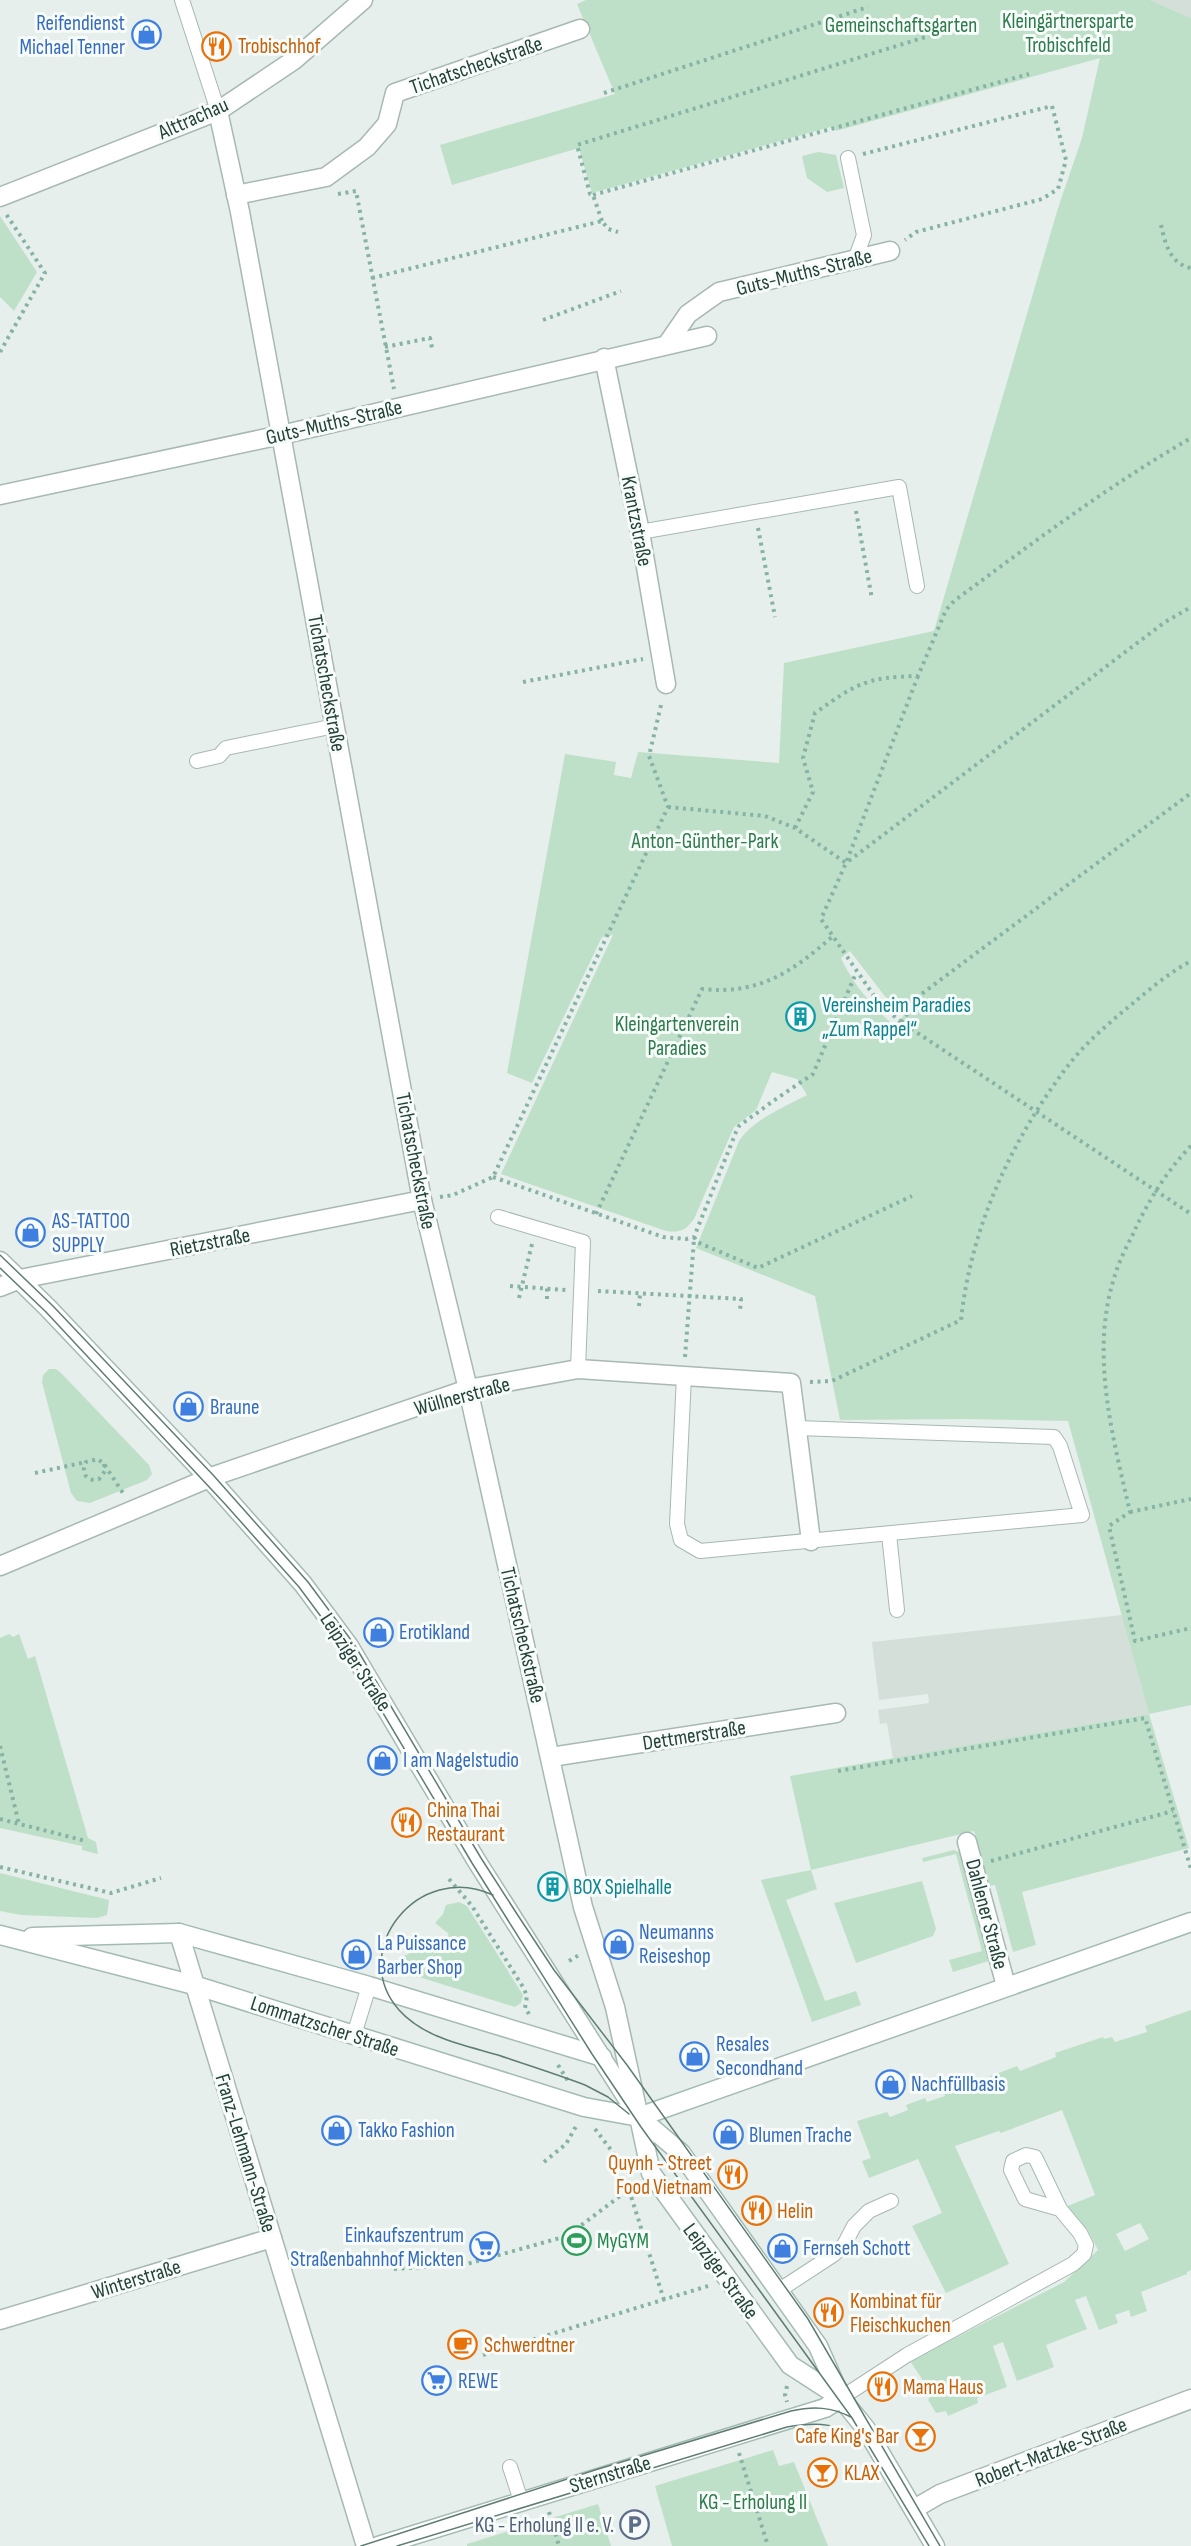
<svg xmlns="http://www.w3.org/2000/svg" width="1191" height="2546" viewBox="0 0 1191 2546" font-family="'Sofia Sans Condensed',sans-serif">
<rect width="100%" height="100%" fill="#e6efeb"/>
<g fill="#d4dfda">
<path d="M1150,0H1191V18Z"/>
<path d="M1122,1615L1149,1714L893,1759L887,1723L880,1724L878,1710L929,1703L928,1694L879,1700L872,1642Z"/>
</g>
<g fill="#bfe0c8" fill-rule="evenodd">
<path d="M586,0H1150L1191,18V1705L1149,1714L1189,1848L1022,1892L1036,1945L1013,1952L995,1885L990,1886L974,1831L811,1870L817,1889L786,1900L825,2001L856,1991L861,2005L812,2022L761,1880L811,1870L790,1776L1149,1714L1068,1421L965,1419L840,1420L815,1296L696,1248L739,1141C753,1119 785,1107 807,1095L797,1079L772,1072L756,1110L734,1127L694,1219C686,1230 680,1233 666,1231L501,1174L613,935L602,937L532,1083L507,1073L565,754L616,762L614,775L631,778L638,752L779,763L784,663L934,631L1058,208L1082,138L1100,58L836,131L834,126L592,193L579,148L452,185L440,145L615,94L577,4ZM850,951L887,999L904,1015L896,1027C874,1009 852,983 841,958Z"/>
<path d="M818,152L836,155L844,188L827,192L807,178L802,156Z"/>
<path d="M0,216L37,272L14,311L0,297Z"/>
<path d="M49,1369H56L62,1374L149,1465L152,1474L147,1480L90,1503L77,1501L71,1493L42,1382L43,1375Z"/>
<path d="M9,1634L13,1637L19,1634L28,1659L35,1656L88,1838L96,1842L98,1854L82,1850V1846L0,1828V1638Z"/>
<path d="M954,1850L963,1854L992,1960L953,1972L949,1960L982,1951L956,1854L923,1862L922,1858Z"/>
<path d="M0,1873L109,1900L107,1915L97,1918L21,1915L0,1911Z"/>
<path d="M922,1881L936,1929L933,1936L856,1963L834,1903Z"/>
<path d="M459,1902L467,1906L523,1995L521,2003L515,2007L400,1971C397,1953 403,1959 413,1951C416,1949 418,1945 420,1942L435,1952L449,1934L435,1923L443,1914L446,1905Z"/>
<path d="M1191,2010V2270L1187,2272V2274L1141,2292L1147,2311L1131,2317L1129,2310L1115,2315L1118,2323L1099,2330L1086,2296L1075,2300L1087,2329L1046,2345L1054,2367L1017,2381L1003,2342L993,2346L1007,2387L977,2398L978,2403L948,2416L946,2411L936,2413L928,2400L932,2394L910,2361L1064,2282L1098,2250L1087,2229L1065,2207L1095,2195L1062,2110L1001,2133L999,2131L955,2146L1009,2264L946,2293L912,2226L942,2213L918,2159L869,2178L862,2161L871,2158L857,2121L887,2112L890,2117L908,2110L906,2105L925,2098L927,2102L945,2096L943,2090L966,2083L968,2088L989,2080L988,2077L1017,2066L1020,2071L1056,2057L1055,2053L1103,2037L1104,2039L1112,2037L1115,2042L1147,2032L1145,2026ZM1140,2223L1149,2239L1125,2251L1116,2234Z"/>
<path d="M773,2450L779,2466L794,2462L828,2546H672L655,2486Z"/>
<path d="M598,2504L611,2546H467V2544Z"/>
</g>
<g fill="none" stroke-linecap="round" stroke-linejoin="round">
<defs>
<g id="lane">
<path d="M182,0L218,111"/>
<path d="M848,158L864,235L855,260"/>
<path d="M640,532L899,487L917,586"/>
<path d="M197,761L219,756L226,748L335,726"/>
<path d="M498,1217L583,1242L578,1369"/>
<path d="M684,1376L677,1524L681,1540L700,1551L1082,1515L1060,1446L1054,1437L797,1428"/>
<path d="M889,1534L897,1610"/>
<path d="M354,2035L369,1986"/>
<path d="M778,2291L833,2255L844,2245L854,2226L869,2211L891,2201"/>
<path d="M841,2398L907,2355L1073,2264L1084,2254L1086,2245L1080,2233L1060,2209L1025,2199L1011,2170L1013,2161L1026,2155L1035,2157L1060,2209"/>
<path d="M510,2467L521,2501"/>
</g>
<g id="street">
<path d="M218,111L240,212L422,1200L468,1389L583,1907L615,2007L638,2113"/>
<path d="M236,195L326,177L367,147L387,124L395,93L580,29"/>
<path d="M0,197L218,111L294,60L363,0"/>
<path d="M668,343L688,314L719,292L890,251"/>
<path d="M604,358L640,532L666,684"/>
<path d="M0,495L281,435L707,336"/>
<path d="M0,1287L20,1279L422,1200"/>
<path d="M0,1566L214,1476L468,1389L578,1369L791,1383L811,1541"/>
<path d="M551,1757L836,1713"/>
<path d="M967,1842L1006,1986"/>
<path d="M179,1933L366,2546"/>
<path d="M0,2320L272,2238"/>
<path d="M914,2509L940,2494L1191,2399"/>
</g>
<g id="secondary">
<path d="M0,1261L48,1308L209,1478L303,1584L349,1646L476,1860L639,2117L681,2153L818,2346L841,2398L866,2429L935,2546"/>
<path d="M0,1935L194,1985L584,2107L639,2117L1191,1922"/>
<path d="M32,1937L179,1933L369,1986L602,2057"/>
<path d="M639,2117L651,2173L790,2365L841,2398"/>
<path d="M378,2546L825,2408L841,2398"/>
</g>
</defs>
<use href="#lane" stroke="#a8b8b2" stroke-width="16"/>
<use href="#street" stroke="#a8b8b2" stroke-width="21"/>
<use href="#secondary" stroke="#a4bbb3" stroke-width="21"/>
<g stroke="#86b3a5" stroke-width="4" stroke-dasharray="3 4.5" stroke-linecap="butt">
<path d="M604,93L868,7"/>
<path d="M863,154L1052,106L1066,160L1058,189L1042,199L916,232L905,240"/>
<path d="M338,194L356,191L394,389"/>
<path d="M593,195L1029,74"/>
<path d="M602,221L593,195L590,194L577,145L932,35"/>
<path d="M1161,225C1165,243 1170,264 1191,268"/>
<path d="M372,278L602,221L608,229L618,232"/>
<path d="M543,320L621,291"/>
<path d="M385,347L430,338L432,348H435"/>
<path d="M0,352L45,273L6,214"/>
<path d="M856,511L872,599"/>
<path d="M758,528L775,617"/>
<path d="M918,676L846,863L821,919L879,1003L901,1022L1191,1214"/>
<path d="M523,682L643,659"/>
<path d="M668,807L765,816L795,828L846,863L1165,622L1191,607"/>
<path d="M795,828L813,792L803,758L815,713C856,684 866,677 918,676L946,610L954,601C1031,544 1108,486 1191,438"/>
<path d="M901,1022L907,1014L908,1004L1191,793"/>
<path d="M1191,1146C1167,1170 1147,1203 1133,1234C1127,1246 1120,1259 1116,1272C1089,1350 1112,1434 1130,1512L1109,1526L1135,1641L1191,1628"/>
<path d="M493,1177L663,1237L686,1239L694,1237L736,1132L739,1126L776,1099L813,1074L856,973"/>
<path d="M440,1197L453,1195L493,1177L668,807L649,756L662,701"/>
<path d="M596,1214L702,989C759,995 792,972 833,936"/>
<path d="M694,1237L697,1242L758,1268L912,1196"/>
<path d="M510,1286L566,1290"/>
<path d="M598,1291L741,1299L740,1311"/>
<path d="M519,1298L532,1244"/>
<path d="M547,1299V1288"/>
<path d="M639,1306L640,1294"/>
<path d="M685,1357L694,1239"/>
<path d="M810,1382L832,1381L961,1320C971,1227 1011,1141 1067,1067C1085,1043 1109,1023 1132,1004C1150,989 1170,972 1191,961"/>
<path d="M104,1464L105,1471L99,1479C87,1483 80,1472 86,1462L98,1459L104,1464L123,1493"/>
<path d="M35,1473L86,1462"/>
<path d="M1130,1512L1191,1499"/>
<path d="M0,1746L19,1824"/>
<path d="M838,1771L1145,1718L1191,1869"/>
<path d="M0,1819L86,1841"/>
<path d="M991,1861L1173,1811"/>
<path d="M0,1867L111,1893L161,1878"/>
<path d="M449,1879L472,1906L523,1987L527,1996L525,2008L529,2014"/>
<path d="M569,1961L579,1955"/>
<path d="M558,2065L568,2081"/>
<path d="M595,2129L631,2176"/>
<path d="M544,2162L566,2144L578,2123"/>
<path d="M629,2190L664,2300"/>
<path d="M394,2269L467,2264L567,2236L636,2184"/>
<path d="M483,2355L708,2286"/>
<path d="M787,2386L785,2395L787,2402"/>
<path d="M739,2453L768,2546"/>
<path d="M549,2512L559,2546"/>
</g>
<use href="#lane" stroke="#fff" stroke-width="14"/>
<use href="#street" stroke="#fff" stroke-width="18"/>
<use href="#secondary" stroke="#fff" stroke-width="18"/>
<g stroke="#5f7d75" stroke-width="1.5">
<path d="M0,1255L53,1306L214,1476L308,1582L354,1644L481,1858L517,1914L554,1970L627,2065L808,2319L940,2546"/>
<path d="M0,1268L46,1312L225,1504L299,1587L345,1649L472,1863L592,2054L641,2127L852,2418L929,2546"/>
<path d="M493,1895C418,1860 347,1951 399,2010C424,2038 464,2045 498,2055C527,2065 556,2074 585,2085L608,2097L629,2114"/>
<path d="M361,2546L595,2470L791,2411C814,2406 831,2407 851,2417"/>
<path d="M397,2546L787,2427C815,2422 844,2422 865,2444"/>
</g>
</g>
<defs>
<symbol id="shop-ring" viewBox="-11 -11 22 22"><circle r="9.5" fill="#f7fbf9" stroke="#3f7fe0" stroke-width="1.5"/><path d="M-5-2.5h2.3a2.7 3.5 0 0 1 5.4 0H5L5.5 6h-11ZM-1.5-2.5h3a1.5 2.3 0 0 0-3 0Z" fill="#3f7fe0"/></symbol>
<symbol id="restaurant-ring" viewBox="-11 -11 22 22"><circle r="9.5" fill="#f7fbf9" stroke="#e8710a" stroke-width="1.5"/><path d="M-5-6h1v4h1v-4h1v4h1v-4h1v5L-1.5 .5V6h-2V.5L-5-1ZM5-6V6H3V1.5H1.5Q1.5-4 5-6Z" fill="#e8710a"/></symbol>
<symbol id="building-ring" viewBox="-11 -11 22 22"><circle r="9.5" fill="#f7fbf9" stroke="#0f9aa8" stroke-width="1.5"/><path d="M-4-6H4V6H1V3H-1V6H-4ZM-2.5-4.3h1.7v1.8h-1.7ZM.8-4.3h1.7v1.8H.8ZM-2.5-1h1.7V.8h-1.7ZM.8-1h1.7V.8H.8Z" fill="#0f9aa8"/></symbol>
<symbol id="stadium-ring" viewBox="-11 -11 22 22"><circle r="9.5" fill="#f7fbf9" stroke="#2e9e5b" stroke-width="1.5"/><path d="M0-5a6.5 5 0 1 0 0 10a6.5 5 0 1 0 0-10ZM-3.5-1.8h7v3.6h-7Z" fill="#2e9e5b"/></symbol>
<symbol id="supermarket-ring" viewBox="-11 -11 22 22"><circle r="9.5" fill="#f7fbf9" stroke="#3f7fe0" stroke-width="1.5"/><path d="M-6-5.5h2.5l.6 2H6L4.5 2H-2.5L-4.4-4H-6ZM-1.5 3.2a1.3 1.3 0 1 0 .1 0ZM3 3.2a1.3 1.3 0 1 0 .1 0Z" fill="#3f7fe0"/></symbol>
<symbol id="cafe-ring" viewBox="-11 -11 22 22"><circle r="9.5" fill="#f7fbf9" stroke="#e8710a" stroke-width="1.5"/><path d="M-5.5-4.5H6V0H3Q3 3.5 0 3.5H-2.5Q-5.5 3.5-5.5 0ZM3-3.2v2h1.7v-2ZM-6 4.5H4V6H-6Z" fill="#e8710a"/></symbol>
<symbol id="bar-ring" viewBox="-11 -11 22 22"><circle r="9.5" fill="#f7fbf9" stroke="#e8710a" stroke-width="1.5"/><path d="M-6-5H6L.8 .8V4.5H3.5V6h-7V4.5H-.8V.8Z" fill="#e8710a"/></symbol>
<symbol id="parking-ring" viewBox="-11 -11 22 22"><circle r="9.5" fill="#f7fbf9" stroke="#5c6f8a" stroke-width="1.5"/><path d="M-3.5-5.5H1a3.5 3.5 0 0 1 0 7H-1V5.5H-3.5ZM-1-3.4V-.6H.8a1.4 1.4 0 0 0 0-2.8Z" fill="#5c6f8a"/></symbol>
</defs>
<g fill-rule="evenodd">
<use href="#shop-ring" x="130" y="18" width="33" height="33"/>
<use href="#restaurant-ring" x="200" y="30" width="33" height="33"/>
<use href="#building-ring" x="784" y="1000" width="33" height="33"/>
<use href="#shop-ring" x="14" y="1216" width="33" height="33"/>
<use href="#shop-ring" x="172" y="1390" width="33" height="33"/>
<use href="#shop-ring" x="362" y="1616" width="33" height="33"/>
<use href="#shop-ring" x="366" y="1744" width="33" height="33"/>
<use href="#restaurant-ring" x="390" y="1806" width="33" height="33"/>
<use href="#building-ring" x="536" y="1870" width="33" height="33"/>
<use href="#shop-ring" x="602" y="1928" width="33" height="33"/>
<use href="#shop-ring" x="340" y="1938" width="33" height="33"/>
<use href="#shop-ring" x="678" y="2040" width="33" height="33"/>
<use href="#shop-ring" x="874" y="2068" width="33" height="33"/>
<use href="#shop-ring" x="320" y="2114" width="33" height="33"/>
<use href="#shop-ring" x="712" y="2118" width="33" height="33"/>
<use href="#restaurant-ring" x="716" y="2158" width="33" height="33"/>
<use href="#restaurant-ring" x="740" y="2194" width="33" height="33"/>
<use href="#stadium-ring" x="560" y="2224" width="33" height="33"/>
<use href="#supermarket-ring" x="468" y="2230" width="33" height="33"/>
<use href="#shop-ring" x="766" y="2232" width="33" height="33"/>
<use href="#restaurant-ring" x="812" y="2296" width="33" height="33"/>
<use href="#cafe-ring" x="446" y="2328" width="33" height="33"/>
<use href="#supermarket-ring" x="420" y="2364" width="33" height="33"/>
<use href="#restaurant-ring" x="866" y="2370" width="33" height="33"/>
<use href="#bar-ring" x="904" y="2420" width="33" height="33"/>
<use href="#bar-ring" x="806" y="2456" width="33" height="33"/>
<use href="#parking-ring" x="618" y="2508" width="33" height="33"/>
</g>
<g text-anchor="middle" stroke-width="6" stroke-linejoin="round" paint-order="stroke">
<g font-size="21" fill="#2d7a4b" stroke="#f7fbf9">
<text x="1068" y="28">Kleingärtnersparte<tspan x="1068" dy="24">Trobischfeld</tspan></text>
<text x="901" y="32">Gemeinschaftsgarten</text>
<text x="705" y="848">Anton-Günther-Park</text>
<text x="677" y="1031">Kleingartenverein<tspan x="677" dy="24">Paradies</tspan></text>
<text x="753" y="2509">KG - Erholung II</text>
</g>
<g font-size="21" fill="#366cbe" stroke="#f7fbf9" text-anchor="start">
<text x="125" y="30" text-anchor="end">Reifendienst<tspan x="125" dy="24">Michael Tenner</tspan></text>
<text x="52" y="1228">AS-TATTOO<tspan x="52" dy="24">SUPPLY</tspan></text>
<text x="210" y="1414">Braune</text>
<text x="399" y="1639">Erotikland</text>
<text x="403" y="1767">I am Nagelstudio</text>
<text x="639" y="1939">Neumanns<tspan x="639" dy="24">Reiseshop</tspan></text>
<text x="377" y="1950">La Puissance<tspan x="377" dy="24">Barber Shop</tspan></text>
<text x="716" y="2051">Resales<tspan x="716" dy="24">Secondhand</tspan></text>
<text x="911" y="2091">Nachfüllbasis</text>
<text x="358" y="2137">Takko Fashion</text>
<text x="749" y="2142">Blumen Trache</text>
<text x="464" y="2242" text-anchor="end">Einkaufszentrum<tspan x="464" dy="24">Straßenbahnhof Mickten</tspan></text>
<text x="803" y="2255">Fernseh Schott</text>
<text x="458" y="2388">REWE</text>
</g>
<g font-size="21" fill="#c56008" stroke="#f7fbf9" text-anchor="start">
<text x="238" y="53">Trobischhof</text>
<text x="427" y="1817">China Thai<tspan x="427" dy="24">Restaurant</tspan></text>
<text x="712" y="2170" text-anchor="end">Quynh - Street<tspan x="712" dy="24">Food Vietnam</tspan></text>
<text x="777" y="2218">Helin</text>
<text x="850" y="2308">Kombinat für<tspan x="850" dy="24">Fleischkuchen</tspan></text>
<text x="484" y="2352">Schwerdtner</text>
<text x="903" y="2394">Mama Haus</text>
<text x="899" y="2443" text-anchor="end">Cafe King's Bar</text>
<text x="844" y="2480">KLAX</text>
</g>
<g font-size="21" fill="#24423a" stroke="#f7fbf9">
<text transform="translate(476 65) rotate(-19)" y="7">Tichatscheckstraße</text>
<text transform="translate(193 118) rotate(-24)" y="7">Alttrachau</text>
<text transform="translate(804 272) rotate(-14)" y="7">Guts-Muths-Straße</text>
<text transform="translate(334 422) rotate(-13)" y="7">Guts-Muths-Straße</text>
<text transform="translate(637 521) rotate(79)" y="7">Krantzstraße</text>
<text transform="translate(327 683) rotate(80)" y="7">Tichatscheckstraße</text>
<text transform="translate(416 1161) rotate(79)" y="7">Tichatscheckstraße</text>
<text transform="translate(210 1242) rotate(-11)" y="7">Rietzstraße</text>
<text transform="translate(462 1396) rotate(-15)" y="7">Wüllnerstraße</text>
<text transform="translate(523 1635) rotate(77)" y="7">Tichatscheckstraße</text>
<text transform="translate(356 1662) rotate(57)" y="7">Leipziger Straße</text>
<text transform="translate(694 1735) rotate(-9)" y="7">Dettmerstraße</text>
<text transform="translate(987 1914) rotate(75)" y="7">Dahlener Straße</text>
<text transform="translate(325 2026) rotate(18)" y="7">Lommatzscher Straße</text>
<text transform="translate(246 2153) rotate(73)" y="7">Franz-Lehmann-Straße</text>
<text transform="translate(721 2271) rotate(54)" y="7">Leipziger Straße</text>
<text transform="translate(136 2279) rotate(-17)" y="7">Winterstraße</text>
<text transform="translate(1051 2452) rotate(-21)" y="7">Robert-Matzke-Straße</text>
<text transform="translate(610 2474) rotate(-17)" y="7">Sternstraße</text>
</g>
<g font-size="21" fill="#0d838f" stroke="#f7fbf9" text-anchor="start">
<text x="822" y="1012">Vereinsheim Paradies<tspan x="822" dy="24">„Zum Rappel“</tspan></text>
<text x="573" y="1894">BOX Spielhalle</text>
</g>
<g font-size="21" fill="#27864d" stroke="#f7fbf9" text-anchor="start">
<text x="597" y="2248">MyGYM</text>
</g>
<g font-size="21" fill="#4e5e75" stroke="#f7fbf9" text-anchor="end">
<text x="614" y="2532">KG - Erholung II e. V.</text>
</g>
</g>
</svg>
